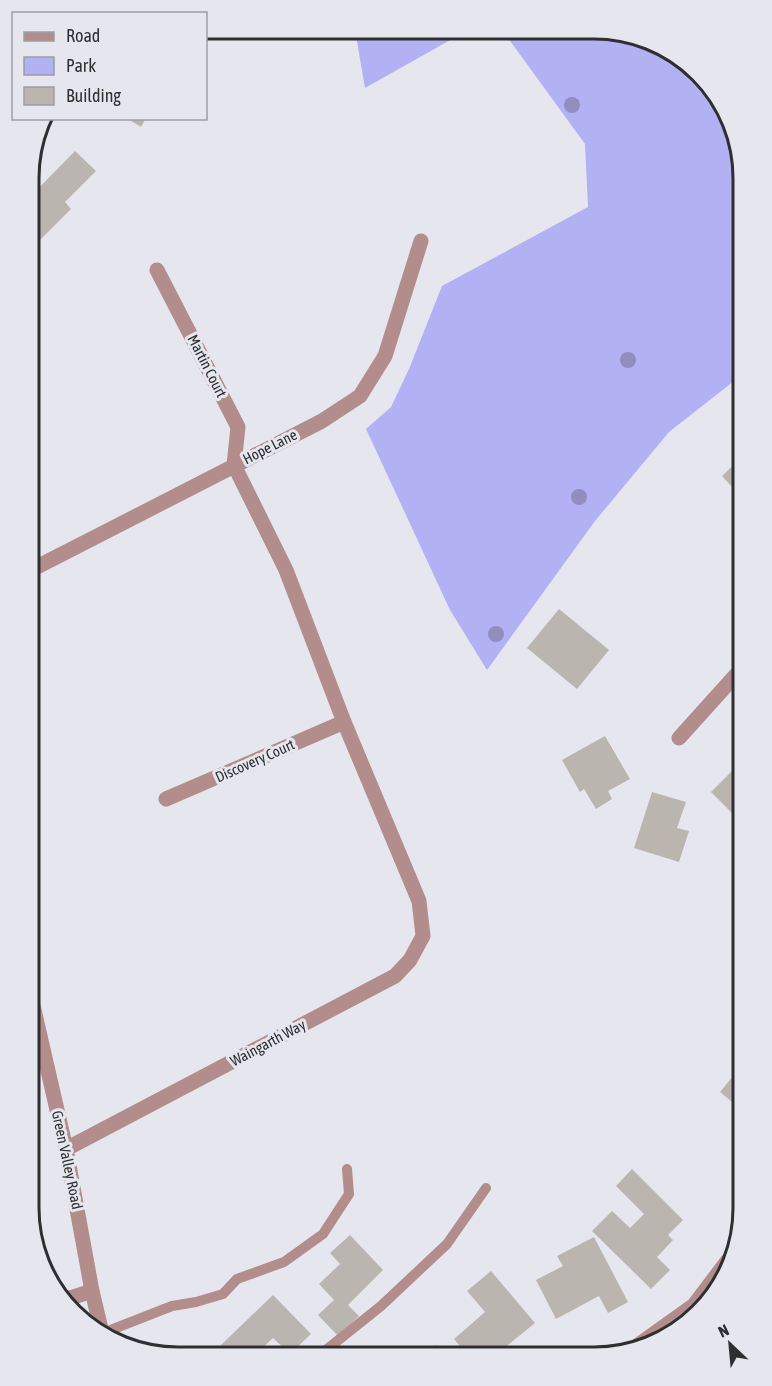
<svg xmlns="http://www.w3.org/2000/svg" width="772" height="1386" viewBox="0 0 772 1386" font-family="'Asap Condensed',sans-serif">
<rect width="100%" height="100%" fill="#e6e7ee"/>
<g fill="#b1b1f3">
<path d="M355,30H468L365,88Z"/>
<path d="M503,31H623L692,65L735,129L743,178V374L669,432L595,521L487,670L450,610L366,429L391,407L409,369L442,286L588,207L585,144Z"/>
</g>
<g fill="#bbb5b0">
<path d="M126,118H146L141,127Z"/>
<path d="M75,151L96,171L65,202L71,209L30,250V197Z"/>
<path d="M743,456V499L722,476Z"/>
<path d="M559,609L609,650L577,689L527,648Z"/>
<path d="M605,736L630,779L608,791L612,799L596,809L584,789L580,792L562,760Z"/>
<path d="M743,760V815L739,820L711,792Z"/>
<path d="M652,792L686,802L677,828L689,831L679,862L634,848Z"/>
<path d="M743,1064V1121L738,1116L743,1111L720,1092Z"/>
<path d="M632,1169L683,1220L668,1235L673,1240L657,1257L670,1270L651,1289L592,1231L612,1211L630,1228L644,1214L616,1186Z"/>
<path d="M350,1235L383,1270L348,1305L359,1316L338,1336L318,1315L334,1300L319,1284L340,1264L330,1253Z"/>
<path d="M594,1237L628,1302L608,1313L599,1296L556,1319L536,1280L563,1266L557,1256Z"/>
<path d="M491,1271L535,1323L503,1349L505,1351L465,1352L454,1339L485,1312L467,1291Z"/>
<path d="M273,1295L311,1334L290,1354L273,1338L255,1355H229L220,1346Z"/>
<path d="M437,1345L440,1352L421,1353Z"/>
</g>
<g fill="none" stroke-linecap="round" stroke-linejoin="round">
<g stroke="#b38d8b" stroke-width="10">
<path d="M103,1333L172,1306L196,1302L223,1294L237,1279L284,1262L323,1234L349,1194L347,1169"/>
<path d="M321,1354L381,1306L447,1244L486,1188"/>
</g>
<g stroke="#b38d8b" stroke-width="15">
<path d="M29,571L322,421L360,396L385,356L421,241"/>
<path d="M679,738L743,667"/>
<path d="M166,799L344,722"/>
<path d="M66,1149L395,976L410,960L423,936L419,901L344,722L286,570L234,465L238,427L157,270"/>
<path d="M67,1299L92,1291"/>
<path d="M631,1350L694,1305L728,1260"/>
</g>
<path stroke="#b38d8b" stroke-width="15" d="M29,988L66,1149L92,1291L102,1333"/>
</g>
<g fill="#928dbf">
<circle cx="572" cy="105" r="8"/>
<circle cx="628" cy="360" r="8"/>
<circle cx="579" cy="497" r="8"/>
<circle cx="496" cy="634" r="8"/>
</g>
<g text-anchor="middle" stroke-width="6" stroke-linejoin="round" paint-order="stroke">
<g font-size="15" fill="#2f2f32" stroke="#e6e7ee">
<text transform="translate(207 366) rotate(63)" y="5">Martin Court</text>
<text transform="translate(270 447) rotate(-27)" y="5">Hope Lane</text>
<text transform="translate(255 761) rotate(-24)" y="5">Discovery Court</text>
<text transform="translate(268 1043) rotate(-28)" y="5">Waingarth Way</text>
<text transform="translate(67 1160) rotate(78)" y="5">Green Valley Road</text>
</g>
</g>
<path d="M0 0H772V1386H0ZM178 39H594A139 139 0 0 1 733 178V1208A139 139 0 0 1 594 1347H178A139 139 0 0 1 39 1208V178A139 139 0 0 1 178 39Z" fill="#e6e7ee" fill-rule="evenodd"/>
<path fill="none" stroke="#2f2f32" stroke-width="3" d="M178 39H594A139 139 0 0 1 733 178V1208A139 139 0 0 1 594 1347H178A139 139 0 0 1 39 1208V178A139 139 0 0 1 178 39Z"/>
<rect x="12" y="12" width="195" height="108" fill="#e6e7ee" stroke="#9d9da3" stroke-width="1.5"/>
<rect x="24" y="32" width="30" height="9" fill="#b38d8b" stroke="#9d9da3" stroke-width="1.5"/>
<text x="66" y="42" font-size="18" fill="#2f2f32">Road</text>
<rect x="24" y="57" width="30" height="18" fill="#b1b1f3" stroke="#9d9da3" stroke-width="1.5"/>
<text x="66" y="72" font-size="18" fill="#2f2f32">Park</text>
<rect x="24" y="87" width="30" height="18" fill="#bbb5b0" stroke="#9d9da3" stroke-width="1.5"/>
<text x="66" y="102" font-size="18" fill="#2f2f32">Building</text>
<g transform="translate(730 1344) rotate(334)" stroke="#e6e7ee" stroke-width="4.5" paint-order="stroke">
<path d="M0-4.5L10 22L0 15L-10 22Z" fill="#2f2f32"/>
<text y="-9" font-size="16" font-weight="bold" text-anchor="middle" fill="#2f2f32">N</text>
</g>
</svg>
